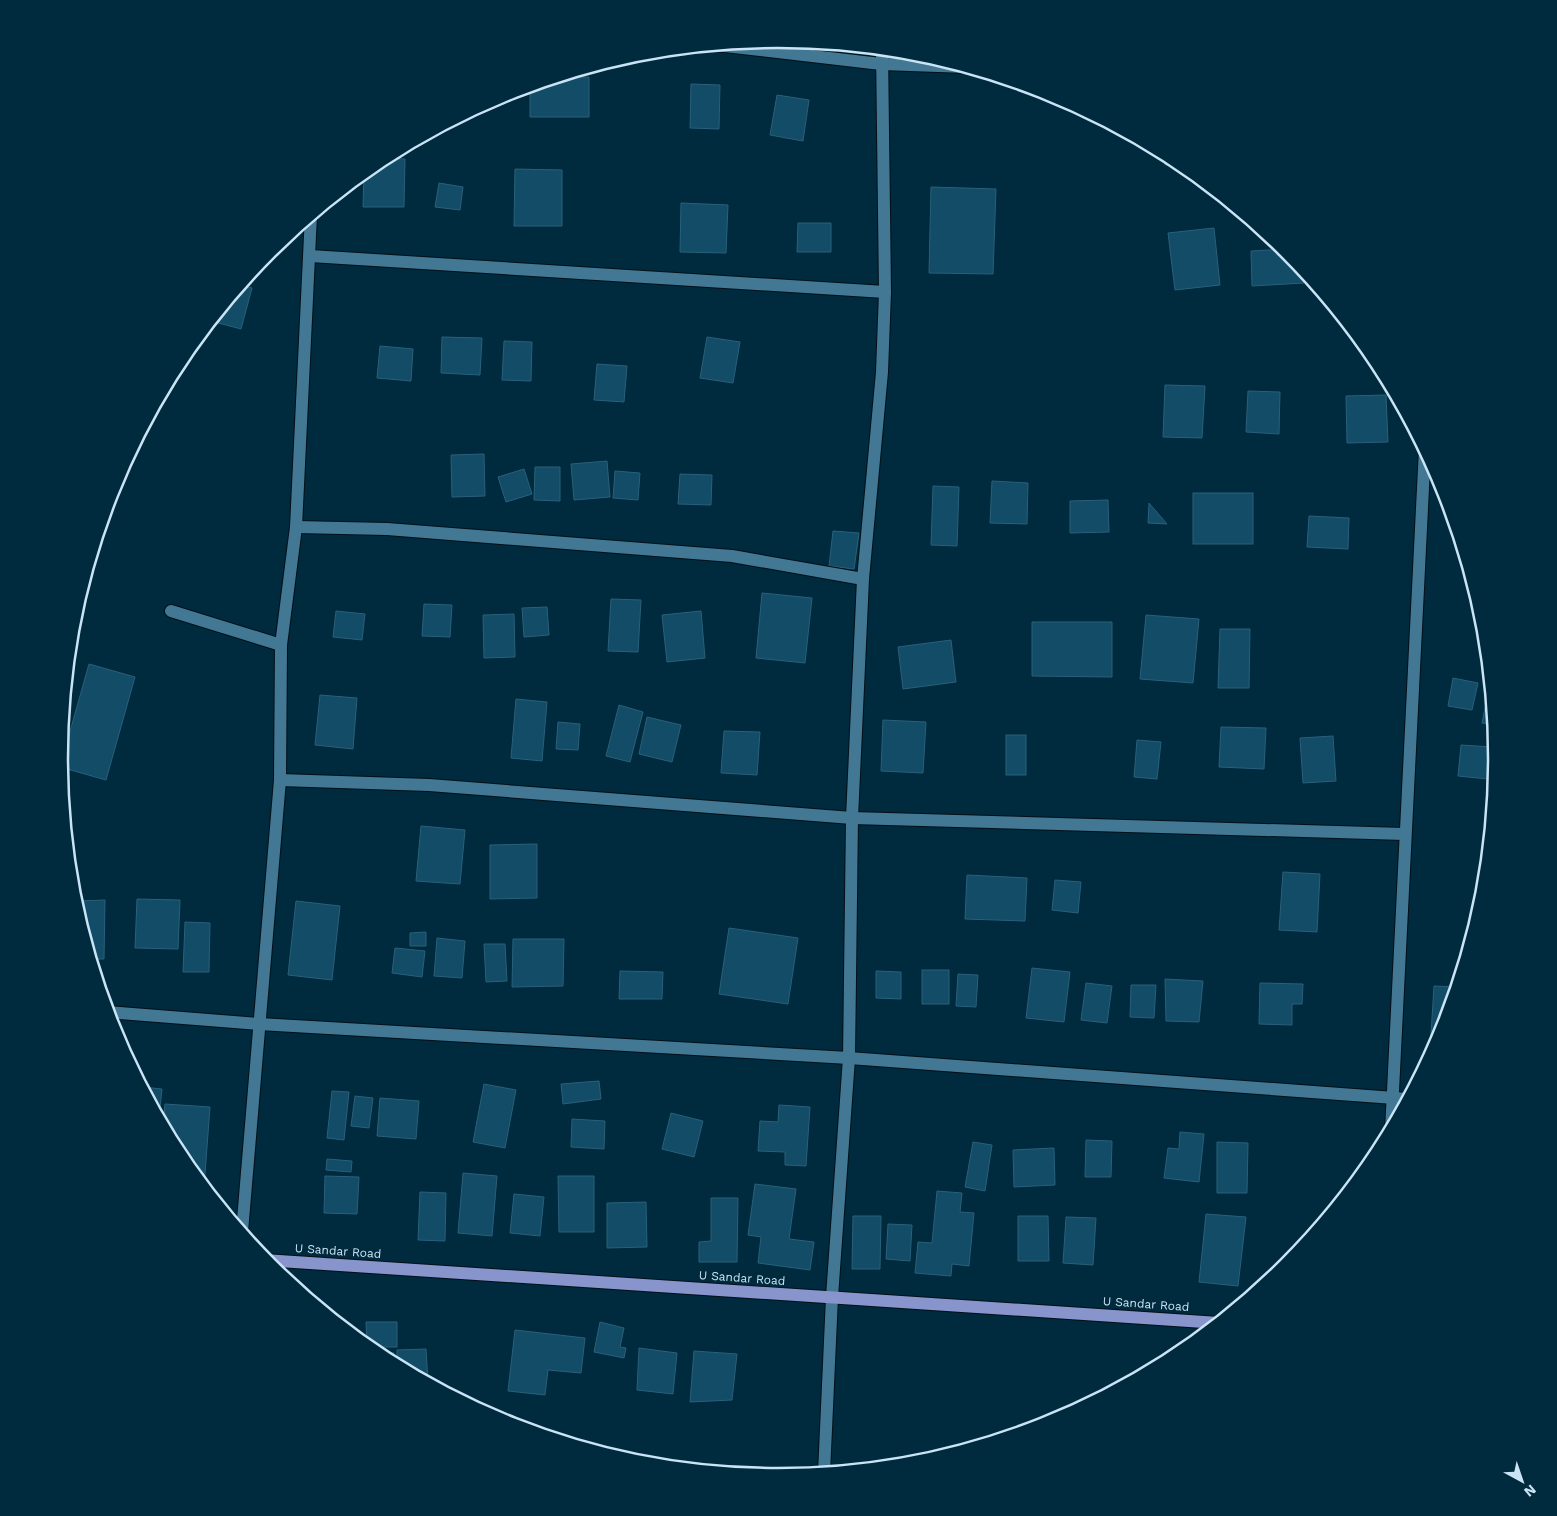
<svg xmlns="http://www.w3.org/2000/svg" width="1557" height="1516" viewBox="0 0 1557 1516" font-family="'Work Sans',sans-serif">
<rect width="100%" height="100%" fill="#002a3d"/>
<g fill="#124c66" stroke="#2a607b">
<path d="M589,77V117H530V85L556,78Z"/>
<path d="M691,84L720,85L719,129L690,128Z"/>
<path d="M777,95L809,100L803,141L770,135Z"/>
<path d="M1164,153L1178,160L1183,164L1165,165Z"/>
<path d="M382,158L405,159L404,207H363L364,172Z"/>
<path d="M515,169L562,170V226H514Z"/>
<path d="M1205,182L1216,191H1205Z"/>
<path d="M439,183L463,187L460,210L435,207Z"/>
<path d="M931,187L996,189L993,274L929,273Z"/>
<path d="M681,203L728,205L726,253L680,252Z"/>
<path d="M798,223H831V252H797Z"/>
<path d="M1214,228L1220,285L1175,290L1168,233Z"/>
<path d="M1286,249L1303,269L1304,283L1252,286L1251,251Z"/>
<path d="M241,285L252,288L241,329L211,321Z"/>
<path d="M442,337L482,338L480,375L441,373Z"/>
<path d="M707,337L740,342L733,383L700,378Z"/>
<path d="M504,341L532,342L531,381L502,380Z"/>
<path d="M380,346L413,349L411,381L377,378Z"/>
<path d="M597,364L627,366L624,402L594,400Z"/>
<path d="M1165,385L1205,386L1202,438L1163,437Z"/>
<path d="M1248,391L1280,392L1279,434L1246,432Z"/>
<path d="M1386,395L1388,442L1347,443L1346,396Z"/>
<path d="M484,454L485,496L452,497L451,455Z"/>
<path d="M607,461L610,497L574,500L571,464Z"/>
<path d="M535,467H560V501L534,500Z"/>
<path d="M524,469L532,494L506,502L498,477Z"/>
<path d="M615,471L640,473L638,500L613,498Z"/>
<path d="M680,474L712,475L711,505L678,504Z"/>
<path d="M992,481L1028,483L1027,524L990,523Z"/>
<path d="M933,486L959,487L957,546L931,545Z"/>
<rect x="1193" y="493" width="60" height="51"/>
<path d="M1108,500L1109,532L1070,533V501Z"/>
<path d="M1149,503L1167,524L1148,523Z"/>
<path d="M1309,516L1349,518L1348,549L1307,547Z"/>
<path d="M833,531L859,533L854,569L829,566Z"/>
<path d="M762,593L812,598L805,663L756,658Z"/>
<path d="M611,599L641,600L638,652L608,651Z"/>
<path d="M424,604L452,605L450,637L422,636Z"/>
<path d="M547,607L549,635L524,637L522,608Z"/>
<path d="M336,611L365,614L362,640L333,637Z"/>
<path d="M701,611L705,658L667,662L662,615Z"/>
<path d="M514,614L515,657L484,658L483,615Z"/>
<path d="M1146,615L1199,619L1193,683L1140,679Z"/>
<path d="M1032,622H1112V677L1032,676Z"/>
<path d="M1220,629H1250L1249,688H1218Z"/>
<path d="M951,640L956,682L903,689L898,647Z"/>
<path d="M89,664L135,677L106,780L60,767Z"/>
<path d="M1453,678L1478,683L1472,710L1448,706Z"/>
<path d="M1488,693H1491L1495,725L1482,723Z"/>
<path d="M320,695L357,698L353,749L315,745Z"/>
<path d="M516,699L547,702L542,761L511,758Z"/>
<path d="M619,705L643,712L630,762L606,756Z"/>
<path d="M647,717L681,725L672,762L639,754Z"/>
<path d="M883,720L926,722L923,773L881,771Z"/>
<path d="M558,722L580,724L578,750L556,749Z"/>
<path d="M1221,727L1266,728L1264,769L1219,767Z"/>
<path d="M724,731L760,732L757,775L721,773Z"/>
<rect x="1006" y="735" width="20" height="40"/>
<path d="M1333,736L1336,781L1303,783L1300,738Z"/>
<path d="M1137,740L1161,742L1157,779L1134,777Z"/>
<path d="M1461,745L1491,747L1488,779L1458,776Z"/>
<path d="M421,826L465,830L460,884L416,881Z"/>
<path d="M537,844V898L490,899V845Z"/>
<path d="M1283,872L1320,874L1317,932L1279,930Z"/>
<path d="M967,875L1027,878L1025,921L965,919Z"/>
<path d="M1055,880L1081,882L1078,913L1052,910Z"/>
<path d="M137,899L180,900L178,949L135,948Z"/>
<path d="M105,900L104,959H91L78,913V901Z"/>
<path d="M296,901L340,906L332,980L288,975Z"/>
<path d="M185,922L210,923L209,972H183Z"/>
<path d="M729,928L798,938L788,1004L719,994Z"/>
<path d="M426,932V946H410V933Z"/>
<path d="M437,938L465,941L462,978L434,976Z"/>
<path d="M513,939H564L563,986L512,987Z"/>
<path d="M484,944H505L507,981L486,982Z"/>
<path d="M395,948L425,951L422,977L392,973Z"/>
<path d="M1032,968L1070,972L1064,1022L1026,1018Z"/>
<rect x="922" y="970" width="27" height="34"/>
<path d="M620,971L663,972L662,999H619Z"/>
<path d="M876,971L901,972V999L876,998Z"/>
<path d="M958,974L978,975L976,1007L956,1006Z"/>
<path d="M1165,979L1203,981L1199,1022L1166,1021Z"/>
<path d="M1086,983L1112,986L1107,1023L1081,1020Z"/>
<path d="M1260,983L1303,984L1302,1004H1292V1025L1259,1024Z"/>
<path d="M1131,985H1156L1154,1018L1130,1017Z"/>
<path d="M1434,986L1457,987L1443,1034L1434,1050H1430Z"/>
<path d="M599,1081L601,1099L563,1104L561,1084Z"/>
<path d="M484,1084L516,1090L505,1148L473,1142Z"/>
<path d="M143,1087L162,1089L159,1118Z"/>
<path d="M332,1091L349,1092L344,1140L327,1138Z"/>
<path d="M355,1096L373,1098L369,1128L351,1126Z"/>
<path d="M380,1098L419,1101L416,1139L377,1136Z"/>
<path d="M165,1104L210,1107L204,1187L180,1157L163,1126Z"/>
<path d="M779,1105L810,1107L806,1166L785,1165V1152L758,1151L760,1121L778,1122Z"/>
<path d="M671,1113L703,1121L694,1157L662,1149Z"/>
<path d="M572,1119L605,1121L604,1149L571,1147Z"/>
<path d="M1180,1132L1204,1134L1199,1182L1164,1178L1168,1148L1179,1149Z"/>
<path d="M1086,1140L1112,1141L1111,1177H1085Z"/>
<path d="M973,1142L992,1145L985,1191L965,1187Z"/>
<path d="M1217,1142L1248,1143L1247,1193H1217Z"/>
<path d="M1054,1148L1055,1185L1014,1187L1013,1150Z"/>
<path d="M327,1159L352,1161L351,1172L326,1170Z"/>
<path d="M463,1173L497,1176L492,1236L458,1233Z"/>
<path d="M325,1176L359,1177L357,1214L324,1213Z"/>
<path d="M558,1176H594V1232H559Z"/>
<path d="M755,1184L796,1189L789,1239L814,1242L810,1270L758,1263L761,1237L748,1235Z"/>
<path d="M937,1191L962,1193L960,1212L974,1213L969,1266L952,1264L951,1276L915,1273L918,1242L932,1243Z"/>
<path d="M420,1192L446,1193L445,1241L418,1240Z"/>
<path d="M514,1194L544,1197L540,1236L510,1233Z"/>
<path d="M711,1198H738L737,1262H699V1242L711,1241Z"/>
<path d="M646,1202L647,1247L607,1248V1203Z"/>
<path d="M1206,1214L1246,1217L1238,1286L1199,1282Z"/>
<path d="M853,1216H881L880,1269H852Z"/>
<path d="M1018,1216H1048L1049,1261H1018Z"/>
<path d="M1066,1217L1096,1218L1093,1265L1063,1263Z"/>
<path d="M888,1224L912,1225L910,1261L886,1259Z"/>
<path d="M366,1322H397V1347H367Z"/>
<path d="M600,1322L624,1328L620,1347L626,1348L624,1358L594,1352Z"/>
<path d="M515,1330L585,1338L581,1373L548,1370L545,1395L508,1391Z"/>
<path d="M639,1348L677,1353L673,1394L637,1390Z"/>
<path d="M426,1349L428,1382L397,1366V1350Z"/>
<path d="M373,1351L394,1353L393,1364L379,1356Z"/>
<path d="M694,1351L737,1354L732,1400L690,1402Z"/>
</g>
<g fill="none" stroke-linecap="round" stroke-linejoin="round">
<defs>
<path id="lane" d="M171,611L281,645"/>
<g id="street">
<path d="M716,45L881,64L967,67"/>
<path d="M310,256L885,292"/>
<path d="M296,527L387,529L732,556L863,579"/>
<path d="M280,780L429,785L852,818L1404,834"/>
<path d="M107,1012L259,1024L849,1058L1408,1099"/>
<path d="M1391,1131L1425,448"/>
<path d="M242,1232L280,780L281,645L296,527L311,215"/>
<path d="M824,1473L832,1297L849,1058L852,818L863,579L882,372L885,292L882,49"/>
</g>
<path id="primary" d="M264,1260L1219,1323"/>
</defs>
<use href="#lane" stroke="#021119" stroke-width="14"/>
<use href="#street" stroke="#021119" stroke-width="14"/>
<use href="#primary" stroke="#021119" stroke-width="14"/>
<use href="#lane" stroke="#427894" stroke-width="12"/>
<use href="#street" stroke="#427894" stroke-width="12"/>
<use href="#primary" stroke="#8895cc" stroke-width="12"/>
</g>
<g text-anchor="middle" stroke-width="5" stroke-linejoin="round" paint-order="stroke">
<g font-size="12" fill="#c9e4f4" stroke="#002a3d">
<text transform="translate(338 1251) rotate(4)" y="4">U Sandar Road</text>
<text transform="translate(742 1278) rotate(4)" y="4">U Sandar Road</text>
<text transform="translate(1146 1304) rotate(4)" y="4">U Sandar Road</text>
</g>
</g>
<path d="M0 0H1557V1516H0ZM68 758a710 710 0 1 1 1420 0a710 710 0 1 1-1420 0Z" fill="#002a3d" fill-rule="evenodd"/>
<path fill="none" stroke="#c9e4f4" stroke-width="2.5" d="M68 758a710 710 0 1 1 1420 0a710 710 0 1 1-1420 0Z"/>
<g transform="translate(1522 1481) rotate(140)" stroke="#002a3d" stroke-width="4" paint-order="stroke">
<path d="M0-4L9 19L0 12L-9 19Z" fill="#c9e4f4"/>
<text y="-8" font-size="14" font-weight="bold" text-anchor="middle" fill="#c9e4f4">N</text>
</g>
</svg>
